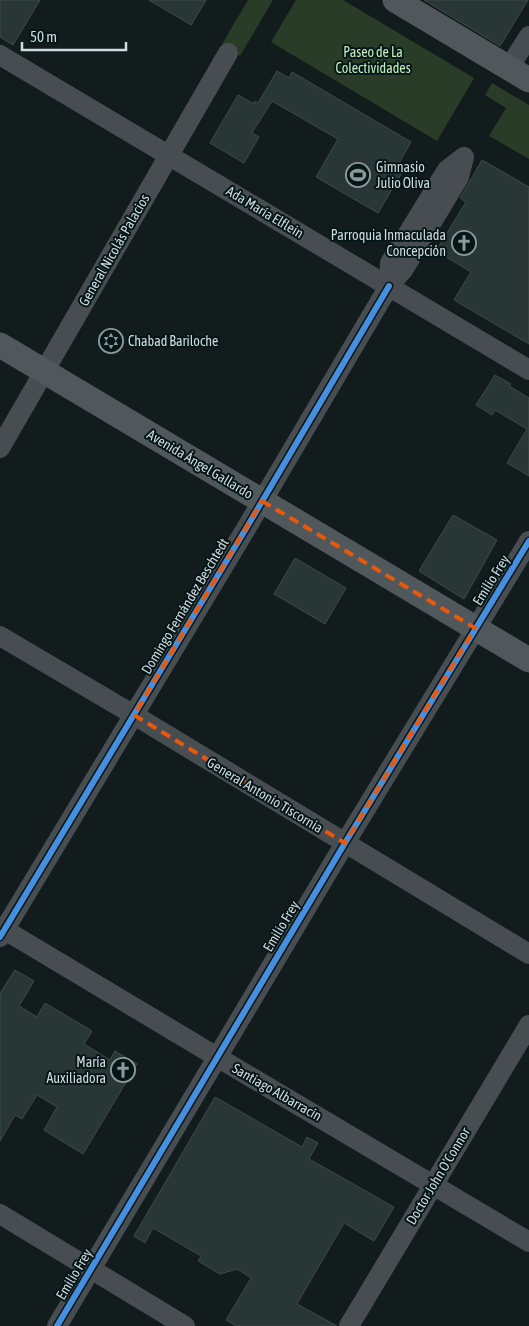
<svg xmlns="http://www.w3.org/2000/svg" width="529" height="1326" viewBox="0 0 529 1326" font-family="'Asap Condensed',sans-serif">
<rect width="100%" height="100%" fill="#121c1d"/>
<g fill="#283c27">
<path d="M248,0H273L240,56L222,44Z"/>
<path d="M296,0H343L474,78L437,141L271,42Z"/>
<path d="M492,83L529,105V159L489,136L506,108L485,95Z"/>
</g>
<g fill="#283635" stroke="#414949">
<path d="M0,0H40L13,45L0,37Z"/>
<path d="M149,0H206L191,25Z"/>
<path d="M424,0H528L500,46Z"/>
<path d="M277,71L289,78L292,72L411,142L395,170L401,174L378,213L316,177L338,139L272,101L252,133L259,137L244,163L210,143L238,95L254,104L255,101L258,103Z"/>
<path d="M482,160L529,187V344L454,300L471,272L436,251L466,202L460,198Z"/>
<path d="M105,330L123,341L117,352L99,341Z"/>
<path d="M495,375L511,384L509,386L529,398V476L507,463L527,429L495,410L492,415L476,405Z"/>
<path d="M453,515L497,540L464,599L419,571Z"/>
<path d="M295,558L346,588L325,624L274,594Z"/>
<path d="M15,970L34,981L19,1006L37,1017L45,1003L92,1031L84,1044L110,1060L115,1051L137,1064L83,1154L44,1130L57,1107L37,1095L22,1119L15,1115L0,1141V993Z"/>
<path d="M215,1097L302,1147L307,1137L318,1143L309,1159L394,1207L374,1241L344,1223L297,1304L337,1326H236L226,1320L251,1278L237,1269L220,1274L198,1261L201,1256L153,1228L145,1243L134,1236Z"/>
</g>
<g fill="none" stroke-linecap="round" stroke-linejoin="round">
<g stroke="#484d51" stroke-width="20">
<path d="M0,55L529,370"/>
<path d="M509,68L529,36"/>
<path d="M464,157L459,177L403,270L389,286L390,263L447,170Z"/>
<path d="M0,448L228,53"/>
<path d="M0,636L134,715L529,954"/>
<path d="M0,927L217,1057L529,1242"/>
<path d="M0,937L244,532L389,286"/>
<path d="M0,1214L185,1326"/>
<path d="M57,1326L345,843L529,541"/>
<path d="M349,1326L529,1025"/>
</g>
<g stroke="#50585c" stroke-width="25">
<path d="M395,0L529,80"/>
<path d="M0,345L529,660"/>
</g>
<defs>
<g id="cycleway">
<path d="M0,937L244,532L389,286"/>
<path d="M57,1326L345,843L529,541"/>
</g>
</defs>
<use href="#cycleway" stroke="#051618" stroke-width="9"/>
<use href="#cycleway" stroke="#468fdf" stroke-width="6"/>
</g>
<path fill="none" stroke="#e8590c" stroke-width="4" stroke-dasharray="10 6" stroke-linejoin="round" d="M262,501L475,628L345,843L134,715Z"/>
<defs>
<symbol id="stadium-ring" viewBox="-11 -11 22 22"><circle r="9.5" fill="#051618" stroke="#8d9899" stroke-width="1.5"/><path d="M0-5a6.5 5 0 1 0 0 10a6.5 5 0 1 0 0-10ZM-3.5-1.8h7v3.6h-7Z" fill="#8d9899"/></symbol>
<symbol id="church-ring" viewBox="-11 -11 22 22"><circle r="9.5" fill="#051618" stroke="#8d9899" stroke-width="1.5"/><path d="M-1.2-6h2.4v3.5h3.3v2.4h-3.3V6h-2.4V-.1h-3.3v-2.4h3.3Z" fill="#8d9899"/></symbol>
<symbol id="synagogue-ring" viewBox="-11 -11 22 22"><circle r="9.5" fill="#051618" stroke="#8d9899" stroke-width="1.5"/><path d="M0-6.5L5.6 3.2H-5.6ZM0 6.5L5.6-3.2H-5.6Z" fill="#8d9899"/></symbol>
</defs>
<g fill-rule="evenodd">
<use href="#stadium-ring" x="344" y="161" width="28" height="28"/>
<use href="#church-ring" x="450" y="229" width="28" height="28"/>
<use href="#synagogue-ring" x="97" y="327" width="28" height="28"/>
<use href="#church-ring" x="109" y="1056" width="28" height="28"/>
</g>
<g text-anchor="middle" stroke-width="4" stroke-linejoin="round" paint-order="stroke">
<g font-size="14" fill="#c0eeb8" stroke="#051618">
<text x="373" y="57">Paseo de La<tspan x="373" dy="16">Colectividades</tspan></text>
</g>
<g font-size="14" fill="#cfdadc" stroke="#051618" text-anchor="start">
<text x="376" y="172">Gimnasio<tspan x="376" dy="16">Julio Oliva</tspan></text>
<text x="446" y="240" text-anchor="end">Parroquia Inmaculada<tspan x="446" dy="16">Concepción</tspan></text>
<text x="128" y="346">Chabad Bariloche</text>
<text x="106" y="1067" text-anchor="end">María<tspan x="106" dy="16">Auxiliadora</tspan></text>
</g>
<g font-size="14" fill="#cfdadc" stroke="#051618">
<text transform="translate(265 212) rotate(31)" y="5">Ada María Elflein</text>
<text transform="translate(114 250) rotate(-60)" y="5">General Nicolás Palacios</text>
<text transform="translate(200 464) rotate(31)" y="5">Avenida Ángel Gallardo</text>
<text transform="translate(491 580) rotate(-58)" y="5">Emilio Frey</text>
<text transform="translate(185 606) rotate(-59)" y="5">Domingo Fernández Beschtedt</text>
<text transform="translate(265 795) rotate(31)" y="5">General Antonio Tiscornia</text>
<text transform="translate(281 926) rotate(-59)" y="5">Emilio Frey</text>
<text transform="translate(277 1092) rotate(30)" y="5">Santiago Albarracín</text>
<text transform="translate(438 1176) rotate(-59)" y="5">Doctor John O'Connor</text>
<text transform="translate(74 1274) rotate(-59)" y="5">Emilio Frey</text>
</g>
</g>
<path d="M22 42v8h104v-8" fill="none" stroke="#cfdadc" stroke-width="2.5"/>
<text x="30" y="42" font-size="15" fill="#cfdadc" stroke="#051618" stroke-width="4" paint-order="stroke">50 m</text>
</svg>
